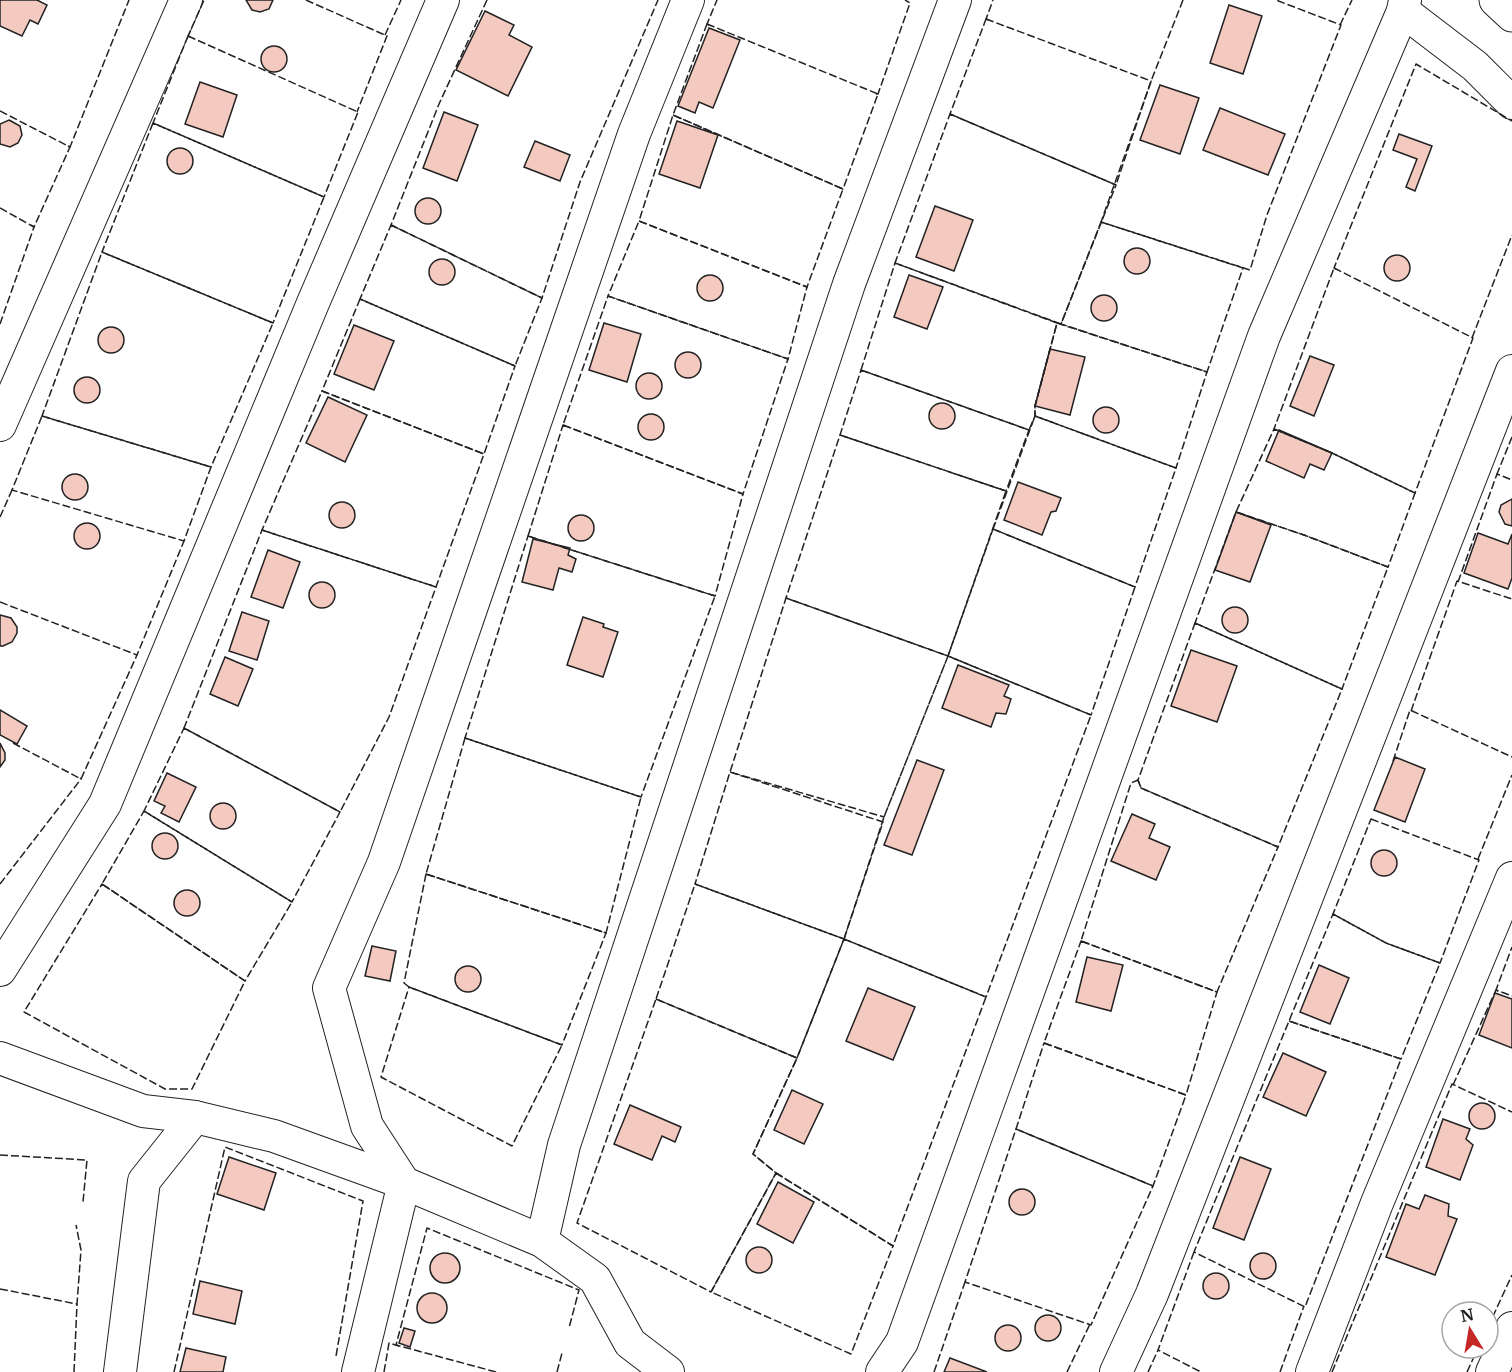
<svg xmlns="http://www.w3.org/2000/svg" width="1512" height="1372" viewBox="0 0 1512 1372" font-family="Merriweather,serif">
<rect width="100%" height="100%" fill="#fff"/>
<g fill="#f3c9c0" stroke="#222" stroke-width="1.5">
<path d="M0,0H37L47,5L38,24L30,20L22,36L0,26Z"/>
<path d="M246,0H273L269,9L260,12L252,10Z"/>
<path d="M1229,5L1262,16L1243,74L1210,63Z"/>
<path d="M485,11L514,25L509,35L532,47L508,96L456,70Z"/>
<path d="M709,28L740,40L713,108L699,102L695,113L678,106Z"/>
<circle cx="274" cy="59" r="13"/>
<path d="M200,82L237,95L223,137L185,124Z"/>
<path d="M1160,85L1199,98L1180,154L1140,140Z"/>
<path d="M1220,108L1285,134L1268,175L1203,150Z"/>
<path d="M444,112L478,125L457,181L423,168Z"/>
<path d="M9,120L20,126L22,135L18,143L10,147L0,144V124Z"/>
<path d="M677,121L718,135L700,188L659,174Z"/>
<path d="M1399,134L1432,146L1415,191L1406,187L1417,159L1393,150Z"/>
<path d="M535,141L570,155L560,181L524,167Z"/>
<circle cx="180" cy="161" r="13"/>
<circle cx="428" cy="211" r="13"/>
<path d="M935,206L973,220L954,271L916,257Z"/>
<circle cx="1137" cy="261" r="13"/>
<circle cx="1397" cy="268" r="13"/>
<circle cx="442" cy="272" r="13"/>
<circle cx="710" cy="288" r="13"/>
<path d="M909,275L943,287L927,329L894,317Z"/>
<circle cx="1104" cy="308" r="13"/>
<path d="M604,323L641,334L627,382L589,370Z"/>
<path d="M354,325L394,341L374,390L334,374Z"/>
<circle cx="111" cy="340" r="13"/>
<path d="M1050,349L1085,357L1070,415L1035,406Z"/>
<circle cx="688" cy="365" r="13"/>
<path d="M1310,356L1334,365L1314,416L1290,406Z"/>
<circle cx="649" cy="386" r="13"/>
<circle cx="87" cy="390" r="13"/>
<path d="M328,397L367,415L345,462L306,443Z"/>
<circle cx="942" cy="416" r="13"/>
<circle cx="1106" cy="420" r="13"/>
<circle cx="651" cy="427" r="13"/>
<path d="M1279,430L1332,453L1324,470L1310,464L1304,478L1266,461Z"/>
<circle cx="75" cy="487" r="13"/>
<path d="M1018,482L1061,498L1056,511L1051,512L1042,535L1004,520Z"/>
<path d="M1512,499V526L1505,524L1499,512L1501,505Z"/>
<circle cx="342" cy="515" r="13"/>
<path d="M1236,512L1271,525L1250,582L1215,570Z"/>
<circle cx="581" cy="528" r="13"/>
<circle cx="87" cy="536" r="13"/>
<path d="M1478,533L1508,544L1512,534V578L1508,589L1464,573Z"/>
<path d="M533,539L570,548L568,555L576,559L572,572L559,568L553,590L522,582Z"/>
<path d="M268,550L300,562L283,608L251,597Z"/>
<circle cx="322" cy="595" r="13"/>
<circle cx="1235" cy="620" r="13"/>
<path d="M242,612L269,621L257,660L229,651Z"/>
<path d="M0,615L11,618L17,627V633L12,642L3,646H0Z"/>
<path d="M583,617L604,624L603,627L618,632L603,677L567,665Z"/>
<path d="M1191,650L1237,666L1217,722L1171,706Z"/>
<path d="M225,657L253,669L238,706L210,694Z"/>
<path d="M958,665L1009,685L1004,696L1011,699L1006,714L996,713L991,727L942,708Z"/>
<path d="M0,710L27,726L17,744L0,735Z"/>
<path d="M0,743L5,753V760L0,767Z"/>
<path d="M1395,757L1425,769L1405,822L1374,810Z"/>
<path d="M917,760L944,770L912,855L884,845Z"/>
<path d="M167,773L196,787L179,822L161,813L165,806L154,801Z"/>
<circle cx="223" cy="816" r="13"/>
<path d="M1132,814L1155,824L1149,838L1170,847L1156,880L1111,861Z"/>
<circle cx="165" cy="846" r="13"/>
<circle cx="1384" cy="863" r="13"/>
<circle cx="187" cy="903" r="13"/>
<path d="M372,946L396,951L390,981L365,976Z"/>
<path d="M1087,957L1123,965L1111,1011L1076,1002Z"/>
<path d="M1319,965L1349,978L1330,1024L1300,1012Z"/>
<circle cx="468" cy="979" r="13"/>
<path d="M868,988L915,1007L893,1060L846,1041Z"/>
<path d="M1495,993L1512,999V1048L1479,1035Z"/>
<path d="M1283,1053L1326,1072L1306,1116L1263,1097Z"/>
<path d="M792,1090L823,1104L804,1144L774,1130Z"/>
<circle cx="1482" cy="1116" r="13"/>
<path d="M630,1105L681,1127L675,1142L662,1136L652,1160L614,1144Z"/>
<path d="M1443,1119L1470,1129L1466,1139L1473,1145L1460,1180L1426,1167Z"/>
<path d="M229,1157L276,1173L264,1210L217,1194Z"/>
<path d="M1240,1157L1271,1169L1244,1240L1213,1228Z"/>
<path d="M778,1182L814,1202L793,1243L757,1224Z"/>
<circle cx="1022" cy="1202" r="13"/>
<path d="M1425,1195L1449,1204L1448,1216L1457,1219L1435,1275L1386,1257L1406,1204L1419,1209Z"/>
<circle cx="759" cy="1260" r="13"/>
<circle cx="1263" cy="1266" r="13"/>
<circle cx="445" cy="1268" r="15"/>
<circle cx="1216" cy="1286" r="13"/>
<path d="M200,1281L242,1291L235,1324L193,1314Z"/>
<circle cx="432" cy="1308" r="15"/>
<circle cx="1048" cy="1328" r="13"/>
<circle cx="1008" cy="1338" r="13"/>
<path d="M404,1328L415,1331L410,1347L399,1343Z"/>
<path d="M186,1348L226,1357L223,1372H180Z"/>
<path d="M950,1358L987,1372H944Z"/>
</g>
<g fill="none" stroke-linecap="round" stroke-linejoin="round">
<defs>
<g id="minor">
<path d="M1403,11L1475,66L1512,103"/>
<path d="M0,425L186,0"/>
<path d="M0,970L105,804L313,303L443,0"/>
<path d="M0,1058L143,1111L195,1117L274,1136L404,1183L542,1241L595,1279L630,1343L668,1372"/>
<path d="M542,1241L564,1145L849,284L955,0"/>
<path d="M120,1372L144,1181L195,1117"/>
<path d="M358,1372L404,1183L367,1126L329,988L384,862L634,134L688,0"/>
<path d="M882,1372L902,1342L1264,336L1403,11L1405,0"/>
<path d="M1116,1372L1152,1294L1512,371"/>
<path d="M1312,1372L1377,1203L1512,878"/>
<path d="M1492,1372L1512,1328"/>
</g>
<path id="tertiary" d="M1496,0L1512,15"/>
</defs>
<use href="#minor" stroke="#222" stroke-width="34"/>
<use href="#tertiary" stroke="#222" stroke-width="35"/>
<use href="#minor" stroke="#fff" stroke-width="32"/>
<use href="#tertiary" stroke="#fff" stroke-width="33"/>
<g stroke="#222" stroke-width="1.5" stroke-dasharray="8 3" stroke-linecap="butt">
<path d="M306,0L387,36L357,112"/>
<path d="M487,0L439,104L391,225L542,298L580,182L658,0"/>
<path d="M1183,0L1153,76L1101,222L1250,270L1267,215L1341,25L1276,0"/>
<path d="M986,19L1151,81L1116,185L950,114Z"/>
<path d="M989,20L986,19L993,0"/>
<path d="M707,24L878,94L843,189L673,115Z"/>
<path d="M709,25L707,24L717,0"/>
<path d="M1340,25L1352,0"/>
<path d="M385,35L401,0"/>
<path d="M188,36L358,112L324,197L153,123Z"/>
<path d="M190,37L188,36L204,0"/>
<path d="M876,94H878L910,3L905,0"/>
<path d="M0,111L70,147L129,0"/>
<path d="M950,114L1116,185L1061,324L895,263Z"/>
<path d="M673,115L843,189L807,287L639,221Z"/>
<path d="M153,123L324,197L273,323L102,252Z"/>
<path d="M0,208L34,227L70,147L68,146"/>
<path d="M639,221L807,287L788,359L608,296Z"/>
<path d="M1101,222L1243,268L1207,372L1061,324Z"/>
<path d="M391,225L542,298L515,366L360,299Z"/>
<path d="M102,252L273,323L211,467L42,416Z"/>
<path d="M895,263L1057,323L1035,406V416L1029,430L861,370Z"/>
<path d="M1334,268L1473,338L1415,493L1332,453L1274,429Z"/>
<path d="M1336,269L1334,268L1416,64L1512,121"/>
<path d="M608,296L788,359L743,494L563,425Z"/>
<path d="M360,299L515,366L484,454L322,391Z"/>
<path d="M1057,323L1207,372L1176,468L1035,416V406Z"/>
<path d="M0,324L34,227L31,225"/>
<path d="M1472,338L1512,235"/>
<path d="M861,370L1029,430L1006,491L840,435Z"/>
<path d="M322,391L484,454L436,587L262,530Z"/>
<path d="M42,416L211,467L184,541L12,490Z"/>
<path d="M1035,416L1176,468L1135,587L993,529Z"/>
<path d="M563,425L743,494L715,596L528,536Z"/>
<path d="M1274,429L1332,453L1415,493L1388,567L1304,535L1236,512Z"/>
<path d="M840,435L1006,491L948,656L786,598Z"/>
<path d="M1498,474H1497L1512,437"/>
<path d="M1236,512L1304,535L1388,567L1342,689L1195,623Z"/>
<path d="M0,517L12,490L14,491"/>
<path d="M993,529L1135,587L1091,715L948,656Z"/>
<path d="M262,530L436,587L389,717L340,812L184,728Z"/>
<path d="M528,536L715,596L641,797L465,738Z"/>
<path d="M1458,582L1497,474L1512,480"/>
<path d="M0,602L137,655L184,541"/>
<path d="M1195,623L1342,689L1278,847L1141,788L1138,780Z"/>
<path d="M1411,711L1457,581L1512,599"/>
<path d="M184,728L340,812L292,902L144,811Z"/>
<path d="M465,738L641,797L606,933L426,874Z"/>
<path d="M13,743L81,779L137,655"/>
<path d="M1393,761L1410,710L1512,757"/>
<path d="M730,772L883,822L844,939L695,884Z"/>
<path d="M1138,780L1141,788L1278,847L1217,992L1081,941L1131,783Z"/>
<path d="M144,811L292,902L245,981L102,884Z"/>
<path d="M884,817L948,656L1091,715L986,997L844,939L884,817L948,656L786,598L730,772L884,817"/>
<path d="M1371,819L1479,860L1440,963L1386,943L1333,914Z"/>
<path d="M1478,859L1512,775"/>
<path d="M426,874L606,933L562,1045L409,987L404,983Z"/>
<path d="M0,884L81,779L80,778"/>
<path d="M102,884L245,981L192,1089H165L24,1012Z"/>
<path d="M695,884L844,939L797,1058L656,999Z"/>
<path d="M1333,914L1386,943L1440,963L1401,1059L1289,1021Z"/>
<path d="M844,939L986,997L893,1246L776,1173L753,1154L797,1058Z"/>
<path d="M1081,941L1217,992L1186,1095L1044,1043Z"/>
<path d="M409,987L562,1045L512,1146L381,1077Z"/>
<path d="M1498,991L1496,990L1512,947"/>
<path d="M656,999L797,1058L753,1154L776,1173L711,1292L577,1223Z"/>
<path d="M1289,1021L1401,1059L1305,1307L1194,1252Z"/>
<path d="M1044,1043L1186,1095L1153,1186L1016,1129Z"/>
<path d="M1453,1085L1496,990L1512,996"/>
<path d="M1016,1129L1153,1186L1091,1325L965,1282Z"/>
<path d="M0,1155L87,1160L83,1202"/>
<path d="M776,1173L893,1246L851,1354L711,1292Z"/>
<path d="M1194,1252L1158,1350L1201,1372"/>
<path d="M0,1289L77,1304L81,1250L76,1225"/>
<path d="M1488,1327L1512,1275"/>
<path d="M74,1372L77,1304"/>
<path d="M174,1372L225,1147L363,1201L336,1356"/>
<path d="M384,1372L389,1343L399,1346"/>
<path d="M496,1372L396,1345L427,1228L579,1290L569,1328"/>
<path d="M557,1372L562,1353"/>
<path d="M934,1372L965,1282"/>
<path d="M1067,1372L1090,1324"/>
<path d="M1148,1372L1158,1350"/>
<path d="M1280,1372L1304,1306"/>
<path d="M1332,1372L1452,1084L1512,1112"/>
<path d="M1467,1372L1478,1348"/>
</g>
</g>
<g transform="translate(1470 1330) rotate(349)"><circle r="28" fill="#ffffff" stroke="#a7a7a7" stroke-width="1.5"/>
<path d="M0-4.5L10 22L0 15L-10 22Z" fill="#c62828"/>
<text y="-9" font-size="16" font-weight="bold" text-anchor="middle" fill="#222222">N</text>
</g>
</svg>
